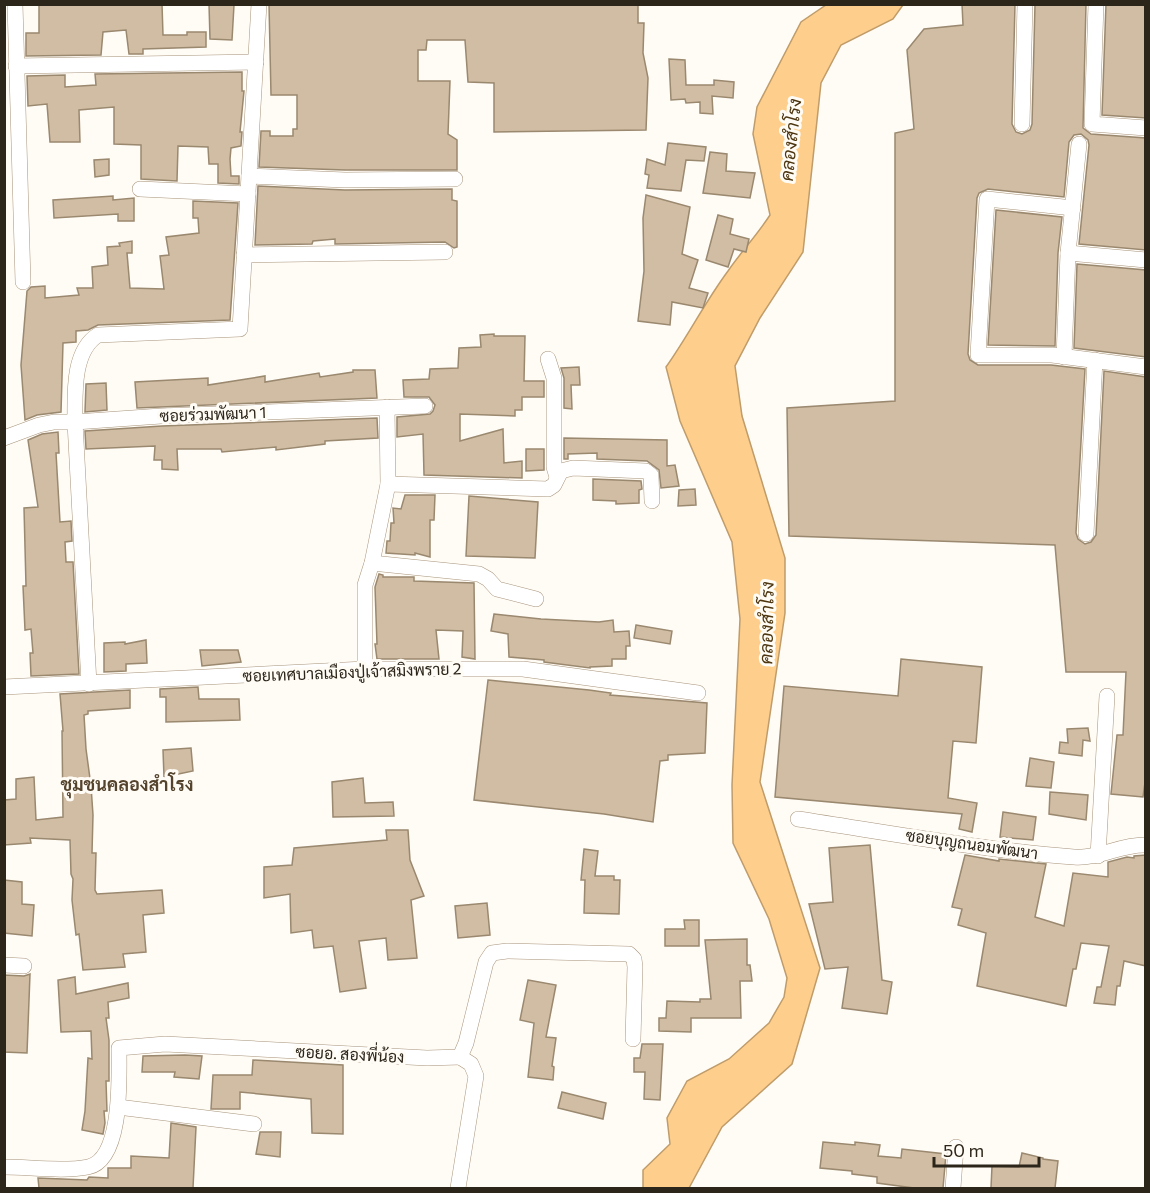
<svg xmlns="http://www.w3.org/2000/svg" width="1150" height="1193" viewBox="0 0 1150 1193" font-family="Commissioner,Sarabun,sans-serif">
<rect width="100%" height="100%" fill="#fffbf5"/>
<path fill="#fecf8c" stroke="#bf9c6a" stroke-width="1.5" d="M826,5H903L893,19L841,45L821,83L803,252L760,318L735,366L742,416L785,558V613L760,782L820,968L792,1064L722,1127L689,1188H643V1170L670,1144L667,1118L687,1081L729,1059L769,1023L784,997L787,978L769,919L733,843L732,785L740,619L732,542L680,421L666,367C688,336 705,302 728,271C741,252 757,235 770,215L753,134L757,107L801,22Z"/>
<g fill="#d0bda3" stroke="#9a886f" stroke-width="1.5">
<path d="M39,4H162L163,35H187V32H206V47L143,49V54H129L126,30L103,32L101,55L26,56V33H39Z"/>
<path d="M209,4L234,5L232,40L210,39Z"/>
<path d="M269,4H638V23H644L643,53L648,78L646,130L494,132V83L468,82L465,40H427L426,50H418V81H450L448,134L457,140V170H345L259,167L261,131H270V136H293V129H297V95H271Z"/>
<path d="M962,4H1015L1012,124L1016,132L1022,134L1030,130L1032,124L1035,4H1086L1083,128L1091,134L1146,138V250L1079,244L1089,145L1088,140L1081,134L1074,135L1069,142L1064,197L988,189L979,193L977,198L968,354L970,360L978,365H1051L1085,369L1076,533L1078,539L1085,544L1091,542L1096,535L1104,371L1146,377V775L1143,797L1111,794L1117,735H1123L1126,672H1066L1055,545L789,536L787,408L895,401V133L914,129L907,50L924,29L963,25Z"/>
<path d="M1106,4H1146V118L1102,115Z"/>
<path d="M669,59L685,60L686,85H714V80L734,82L733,98L712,96L713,114L700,113V102L686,103L685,99L671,100Z"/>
<path d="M242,72V91H244L240,132H242L241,146L231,148L230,159L231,176H239V184L218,183V164H209L208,147L178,146L177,181L141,179V145L114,144V107L79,110L80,142H50L47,104L28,106L27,76L65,75V87L96,85L95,74Z"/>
<path d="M668,143L706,147L704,161L686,160L681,191L647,188L649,175L645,174L647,159L665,165Z"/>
<path d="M710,152L727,154L726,171L755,173L750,198L703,193Z"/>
<path d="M109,159V175L95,177L94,160Z"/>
<path d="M258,186L345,190L452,189V200L457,201V247L454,248L445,242L335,244V239L313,241L312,244L255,245Z"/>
<path d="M646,195L690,207L682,254L698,260L689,288L708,293L703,308L672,302L670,325L638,321L644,271L643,218Z"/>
<path d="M113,196V200L134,198V221H118V214L54,218L53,200Z"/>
<path d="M193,201L238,203L230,320L98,325L88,330L76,331V342L63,343L61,412L37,415L25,420L21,365L27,291L31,287L45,286V298L79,295L77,288H93L92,267L108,265L107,247L120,246L119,243L132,241V253H127L130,288L164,289L160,256L169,255L166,237L199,233L198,218H193Z"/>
<path d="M996,210L1062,217L1058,253L1055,346L988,345Z"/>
<path d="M718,215L733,219L730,234L749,239L746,252L734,249L728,267L706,260Z"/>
<path d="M1077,264L1146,270V357L1074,348Z"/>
<path d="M494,334V336H525L524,381H544V397H522V410H515V416L460,414V441L503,429L504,463L522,461V478L424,475L423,434L397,437V417L430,414L433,411L435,405L429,397H404L403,380L429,379L430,369L458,368L459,348L481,347L480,335Z"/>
<path d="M579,367L580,385H571L572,409L564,408V378L561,368Z"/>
<path d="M353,370H375L377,398L137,408L135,382L208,378V385L265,376V382L319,373L320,377L353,372Z"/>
<path d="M106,383L107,410L85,412L86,384Z"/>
<path d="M377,418L378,438L325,441V444L276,450V447L222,452L221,449H177L178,470L162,469V460H154L155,446L86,449L85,431L162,426Z"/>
<path d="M58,432L59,453H56L60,522L71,521L72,541L65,542L66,562H73L79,674L31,676L30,653H33L31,629L25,630L23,586H26L24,508L38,507L28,440L42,434Z"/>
<path d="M564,438L667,440V466L675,465L679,486L661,488L659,470L647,461L597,459V453L568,454V459H564Z"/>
<path d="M526,449H544V470L526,471Z"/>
<path d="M593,479L641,481L642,489L639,490V503L616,504V501L593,500Z"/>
<path d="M695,489L696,505L678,506L679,490Z"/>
<path d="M405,495H435L434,520H430V557L415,553V555L386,553L387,541H390L391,523H394L393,508L401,509Z"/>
<path d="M469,496L538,502L535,558L466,556Z"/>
<path d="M379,574L383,575V577H414V581L474,583L475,659L462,657L463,631L436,630L439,659H377L375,644H377L375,587Z"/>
<path d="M494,614L541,619L599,622L613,620L614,632L629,631L630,646H626V659H612V666L590,667V668L544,662V660L509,657L508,634L491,631Z"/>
<path d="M636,625L672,631L670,644L634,638Z"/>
<path d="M146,640L147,663L126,664V671L104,672V643L125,642V644Z"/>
<path d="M200,650H238L241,662L202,666Z"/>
<path d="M901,659L982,667L976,743L953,741L948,798L977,803L972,832L959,829L962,814L775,797L784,686L898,696Z"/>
<path d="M488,680L589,690L611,693L610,695L707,703L705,753L668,755V760L660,761L653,822L604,814L474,800Z"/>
<path d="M198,687L199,699H239L240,720L166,722V697H160V689Z"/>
<path d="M130,690V708L88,711V714L84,715L86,749L91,786L93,815L92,853H96L95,890L97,894L162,890L164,913L143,915L146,952L123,954L125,967L83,970L79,934L76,935L72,900L73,879L71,874L70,840L30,838L31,843L4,845V800L16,799V779L34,777L36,820L63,817L62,731H63L60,694Z"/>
<path d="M1088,728L1090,741L1083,740L1082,756L1059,753L1060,742L1068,743L1067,729Z"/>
<path d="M191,748L193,771L164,777L163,750Z"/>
<path d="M1030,758L1054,762L1051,788L1026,786Z"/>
<path d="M363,778L365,803L393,802L394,816L333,817L332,782Z"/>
<path d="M1050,792L1088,795L1086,820L1049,814Z"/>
<path d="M1003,812L1036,817L1033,840L1000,837Z"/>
<path d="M386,830H408L410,860L424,896L411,900L417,958L388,960L386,938L359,941L366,988L340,992L333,946L314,948L312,930L291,933L290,894L264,898V867L292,865L294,848L387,840Z"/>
<path d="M870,845L882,980L892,982L887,1014L842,1008L848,967L825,969L809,904L833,902L829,848Z"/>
<path d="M584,849L598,851L595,876H614V880H620L619,914L584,913L585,880H581Z"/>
<path d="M965,855L999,861V859L1046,864L1035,917L1064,926L1073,873L1108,877V862L1127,857L1134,858V856L1146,855V966L1124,961L1120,986H1117L1115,1005L1094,1003L1097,987H1101L1109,946L1081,943L1076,969H1073L1066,1006L977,986L986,933L958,925L962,909L952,907Z"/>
<path d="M4,880L22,882V904L34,905L32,936L4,933Z"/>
<path d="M487,903L490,935L458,938L455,906Z"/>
<path d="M684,920H699V946H665V929H685Z"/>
<path d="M747,939V965H750L752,981H740L741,1018H691V1032L659,1031V1018H666L667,1001L700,1002V999H711L705,940Z"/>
<path d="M30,974L27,1053L4,1052V975L24,976Z"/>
<path d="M75,977L76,994L128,983L129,998L108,1002L109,1018H106L109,1040V1081H106L107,1111H104L105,1123L103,1134L82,1130L85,1111L88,1058L92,1059L91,1031L61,1032L58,980Z"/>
<path d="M528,980L556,985L546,1037L556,1038L552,1066L554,1067L553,1080L528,1077L534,1023L520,1020Z"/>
<path d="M642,1044H663L660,1100L644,1099L645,1072H634V1058H640Z"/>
<path d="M185,1055L202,1056L199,1079L174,1077L175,1072H142L143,1056Z"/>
<path d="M253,1060L343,1065V1134L312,1133L311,1099L240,1092V1109H211L213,1075H252Z"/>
<path d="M562,1092L606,1103L603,1119L558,1108Z"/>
<path d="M171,1123L196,1127L193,1188H39L38,1178L87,1180L89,1177L108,1178V1168H131V1156L169,1158Z"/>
<path d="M260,1132H281L280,1157L256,1154Z"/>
<path d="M823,1142L855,1145V1142L880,1145L878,1156L901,1158L902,1149L946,1154L943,1188H914L877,1183V1177L852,1174V1171L820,1168Z"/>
<path d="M1022,1153L1043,1158V1159L1058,1161L1055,1188H991L992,1166L1019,1167Z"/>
</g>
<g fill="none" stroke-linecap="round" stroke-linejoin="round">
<defs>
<g id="minor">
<path d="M15,4L23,282"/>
<path d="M1096,4L1092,124L1146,128"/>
<path d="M16,66L256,62"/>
<path d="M1022,124L1025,4"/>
<path d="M249,176L345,180L455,179"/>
<path d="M140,189L248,194"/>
<path d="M1073,208L987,199L978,355H1052L1146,367"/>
<path d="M1068,253L1079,144"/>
<path d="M244,255L445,252"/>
<path d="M1064,357L1068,253L1146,260"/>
<path d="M548,359L554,378V467L557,477"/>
<path d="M4,438L39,425L54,422H75L161,416L425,406"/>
<path d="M388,484L548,489L554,485L561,471L573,468L646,471L651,475L652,501"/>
<path d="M1086,534L1095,360"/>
<path d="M372,563L479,574L488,579L497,589L536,599"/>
<path d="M365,669V585L372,563L388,484L387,407"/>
<path d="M89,684L75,422C75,395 72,351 98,335L240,329L259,4"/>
<path d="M4,687L365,669H523L698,693"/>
<path d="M798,819C890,833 982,850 1074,857C1099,859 1121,844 1146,845"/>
<path d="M1098,856L1107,696"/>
<path d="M4,965L24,966"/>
<path d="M118,1107L254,1124"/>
<path d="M4,1167C30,1167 63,1172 88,1167C123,1160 119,1076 119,1048L165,1044L427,1058L460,1057L466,1043L486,962L492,953L507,951L629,954L634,959L635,967L633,1039"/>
<path d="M458,1188L476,1076L471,1064L460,1057"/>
<path d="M953,1188L956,1147"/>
</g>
</defs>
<use href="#minor" stroke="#a8957c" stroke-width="16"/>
<use href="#minor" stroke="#fff" stroke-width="15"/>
</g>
<g text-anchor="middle" stroke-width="6" stroke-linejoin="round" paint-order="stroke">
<g font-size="16" fill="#2c251a" stroke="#fffbf5">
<text transform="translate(213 414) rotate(-2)" y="6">ซอยร่วมพัฒนา 1</text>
<text transform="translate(352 672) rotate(-2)" y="6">ซอยเทศบาลเมืองปู่เจ้าสมิงพราย 2</text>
<text transform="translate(972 844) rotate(8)" y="6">ซอยบุญถนอมพัฒนา</text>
<text transform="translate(350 1054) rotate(3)" y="6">ซอยอ. สองพี่น้อง</text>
</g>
<g font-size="18" font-style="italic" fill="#4d3610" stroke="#fffbf5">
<text transform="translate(791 140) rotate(-84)" y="6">คลองสำโรง</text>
<text transform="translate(767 623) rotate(-89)" y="6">คลองสำโรง</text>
</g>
<g font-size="18" font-weight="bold" fill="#55442d" stroke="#fffbf5">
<text x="127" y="791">ชุมชนคลองสำโรง</text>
</g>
</g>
<rect width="1150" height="1193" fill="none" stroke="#2c251a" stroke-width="12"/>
<path d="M934 1157v9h105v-9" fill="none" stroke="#2c251a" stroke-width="3"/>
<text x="943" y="1157" font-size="18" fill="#2c251a" stroke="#fffbf5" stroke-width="4.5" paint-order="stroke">50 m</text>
</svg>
